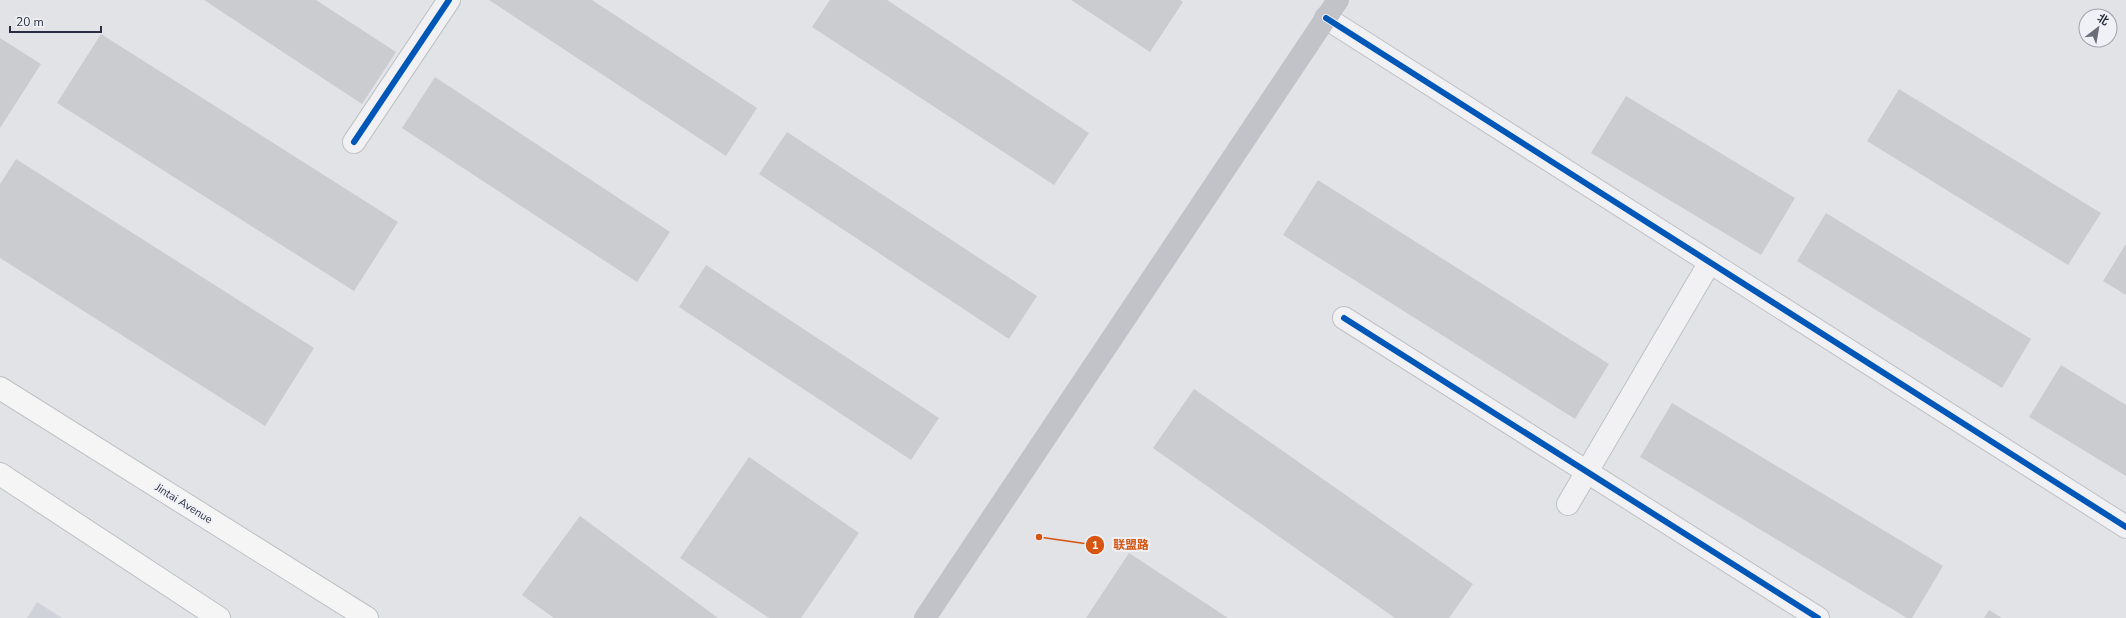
<svg xmlns="http://www.w3.org/2000/svg" width="2126" height="618" viewBox="0 0 2126 618" font-family="'Nunito Sans','Noto Sans SC',sans-serif">
<rect width="100%" height="100%" fill="#e1e3e6"/>
<path fill="#cfd2d9" d="M37,602L62,618H27Z"/>
<g fill="#cbccd0">
<path d="M204,0H316L396,52L362,104Z"/>
<path d="M489,0H592L757,108L726,156Z"/>
<path d="M830,0H887L1089,133L1054,185L812,27Z"/>
<path d="M1071,0H1180L1183,2L1150,52Z"/>
<path d="M101,34L398,222L354,291L57,103Z"/>
<path d="M0,38L41,64L0,128Z"/>
<path d="M435,77L670,232L637,282L402,128Z"/>
<path d="M1899,89L2101,213L2068,265L1867,141Z"/>
<path d="M1626,96L1795,198L1761,255L1591,153Z"/>
<path d="M787,132L1037,296L1009,339L759,174Z"/>
<path d="M16,159L314,348L265,426L0,258V184Z"/>
<path d="M1318,180L1609,364L1575,419L1283,235Z"/>
<path d="M1826,213L2031,339L2002,388L1797,261Z"/>
<path d="M2126,244V295L2103,281Z"/>
<path d="M706,265L939,418L911,460L679,307Z"/>
<path d="M2061,365L2126,405V476L2029,417Z"/>
<path d="M1194,389L1473,584L1449,618H1395L1153,448Z"/>
<path d="M1672,403L1943,566L1912,618H1907L1640,457Z"/>
<path d="M749,457L859,533L801,618H769L680,558Z"/>
<path d="M580,516L718,618H554L522,595Z"/>
<path d="M1129,553L1228,618H1086Z"/>
<path d="M1989,610L2002,618H1984Z"/>
</g>
<g fill="none" stroke-linecap="round" stroke-linejoin="round">
<defs>
<g id="street">
<path d="M1326,18L2126,527"/>
<path d="M354,142L449,0"/>
<path d="M1344,318L1818,618"/>
<path d="M1568,504L1710,262"/>
</g>
<g id="primary">
<path d="M0,388L367,618"/>
<path d="M0,474L219,618"/>
</g>
</defs>
<use href="#street" stroke="#bfc1c4" stroke-width="24"/>
<use href="#primary" stroke="#bec0c4" stroke-width="24"/>
<use href="#street" stroke="#f1f1f3" stroke-width="22"/>
<path stroke="#c2c3c8" stroke-width="22" d="M925,618L1338,0"/>
<use href="#primary" stroke="#f5f5f6" stroke-width="22"/>
<defs>
<g id="cycleway">
<path d="M1326,18L2126,527"/>
<path d="M354,142L449,0"/>
<path d="M1344,318L1818,618"/>
</g>
</defs>
<use href="#cycleway" stroke="#eff1f6" stroke-width="8"/>
<use href="#cycleway" stroke="#0057b8" stroke-width="6"/>
</g>
<g text-anchor="middle" stroke-width="4" stroke-linejoin="round" paint-order="stroke">
<g font-size="11" fill="#282e3f" stroke="#eff1f6">
<text transform="translate(184 503) rotate(32)" y="4">Jintai Avenue</text>
</g>
</g>
<path fill="none" stroke="#d55511" stroke-width="1.5" d="M1039 537L1095 545"/>
<g fill="#d55511" stroke="#eff1f6" stroke-width="1.5">
<circle cx="1039" cy="537" r="4"/>
<circle cx="1095" cy="545" r="10"/>
</g>
<g font-size="12" text-anchor="middle" font-weight="bold" fill="#fff">
<text x="1095" y="549">1</text>
</g>
<g font-size="12" text-anchor="middle" font-weight="bold" fill="#d55511" stroke="#eff1f6" stroke-width="4" stroke-linejoin="round" paint-order="stroke">
<text x="1131" y="549">联盟路</text>
</g>
<g transform="translate(2098 28) rotate(31)"><circle r="19" fill="#eff1f6" stroke="#9fa3ad"/>
<path d="M0-3L7 15L0 10L-7 15Z" fill="#696d79"/>
<text y="-6" font-size="11" font-weight="bold" text-anchor="middle" fill="#282e3f">北</text>
</g>
<path d="M10 26v6h91v-6" fill="none" stroke="#282e3f" stroke-width="2"/>
<text x="16" y="26" font-size="12" fill="#282e3f" stroke="#eff1f6" stroke-width="3" paint-order="stroke">20 m</text>
</svg>
